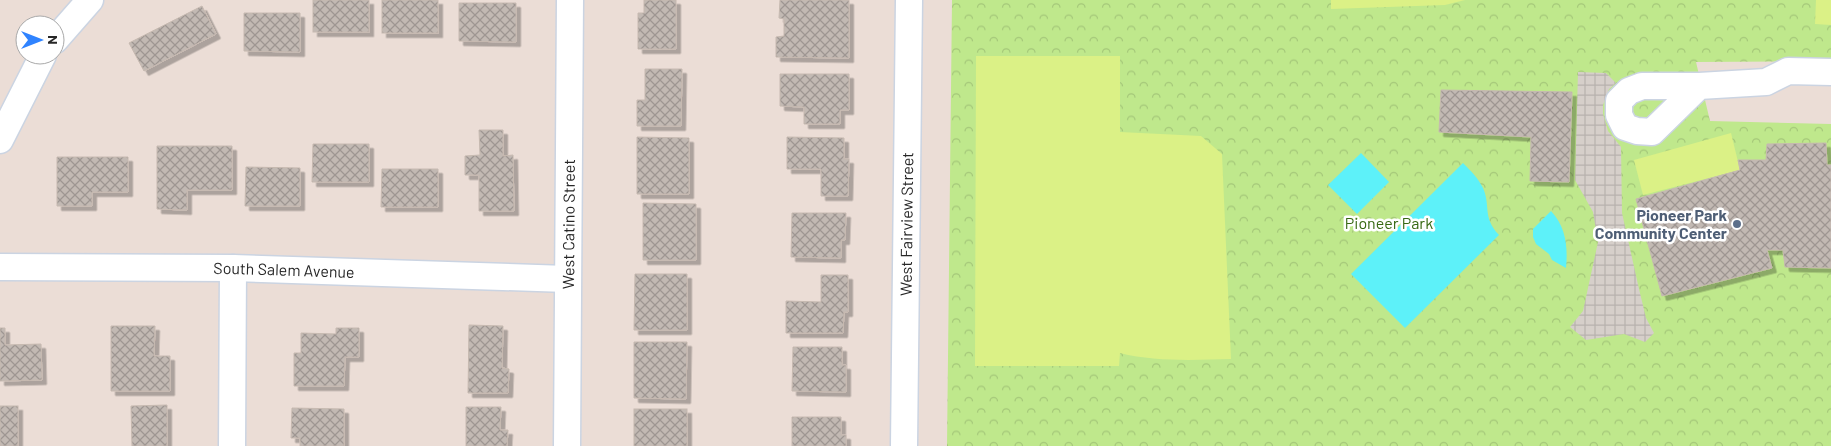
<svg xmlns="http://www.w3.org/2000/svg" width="1831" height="446" viewBox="0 0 1831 446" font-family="Barlow,sans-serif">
<defs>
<pattern id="forest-crowns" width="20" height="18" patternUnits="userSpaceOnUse" patternTransform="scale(1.25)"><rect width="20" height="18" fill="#bfe88c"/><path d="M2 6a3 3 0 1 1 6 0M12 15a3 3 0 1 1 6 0" fill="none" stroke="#a4c779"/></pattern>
<pattern id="plaza-grid" width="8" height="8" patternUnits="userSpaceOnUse" patternTransform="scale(1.25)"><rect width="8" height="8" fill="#d6cfca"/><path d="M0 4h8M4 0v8" fill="none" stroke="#b8b2ae"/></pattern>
<pattern id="building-cross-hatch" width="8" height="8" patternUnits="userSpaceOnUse" patternTransform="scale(1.25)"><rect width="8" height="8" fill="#c2b9b3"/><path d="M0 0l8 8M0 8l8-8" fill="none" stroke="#9e9692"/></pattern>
<filter id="shadow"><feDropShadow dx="4.5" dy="4.5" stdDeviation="0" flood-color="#0004"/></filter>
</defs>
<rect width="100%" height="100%" fill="#ebddd6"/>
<path fill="url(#forest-crowns)" d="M952,0H1831V61L1696,62L1710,121L1831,124V446H947Z"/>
<g fill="#dbf186">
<path d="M1331,0H1465L1445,5L1331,9Z"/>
<path d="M1816,0H1831V25L1815,24Z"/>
<path d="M976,56H1120V132L1201,136L1222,154L1231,359C1195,360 1155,362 1120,353L1119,366H975Z"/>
<path d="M1731,133L1740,170L1643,195L1634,160Z"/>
</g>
<path fill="url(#plaza-grid)" d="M1578,72L1606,73L1616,83L1609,89L1603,105V114L1608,131L1621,147L1622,213L1639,289L1646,318L1654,333L1645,342L1624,334L1586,340L1570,327L1583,311L1598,242L1593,212L1575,180Z"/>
<g fill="#5df1f9">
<path d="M1361,153L1389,182L1357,214L1328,185Z"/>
<path d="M1463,163C1471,171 1478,178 1483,188C1491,206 1482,217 1499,235L1405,328L1351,274Z"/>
<path d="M1551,211C1566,227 1568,247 1566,268L1552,260L1549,254L1536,244L1533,237V229Z"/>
</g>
<g fill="url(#building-cross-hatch)" stroke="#c6b9b0" filter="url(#shadow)">
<rect x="313" y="0" width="56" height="32"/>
<rect x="382" y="0" width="56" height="33"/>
<path d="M644,0H676V49H638V13H644Z"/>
<path d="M780,0H849V58L776,57V37L784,36V19L779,18Z"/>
<path d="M459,3H516V42L459,41Z"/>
<path d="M202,6L216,34L144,71L129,43Z"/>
<path d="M244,13H300V52L244,51Z"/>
<path d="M645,69H682L681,126H637V100H645Z"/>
<path d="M780,74H849V110H840V124H804V107L780,106Z"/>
<path d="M1441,90L1572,92L1569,182L1530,181L1531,137L1439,132Z"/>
<path d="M479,130H503V156L513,155L514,211H479V175H465V156L480,155Z"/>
<path d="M637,137L689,138V194H637Z"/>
<path d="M787,137L844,138V159H849L848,196H821V169H787Z"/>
<path d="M1826,143L1827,165H1831V268L1785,267L1783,250H1767L1772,268L1662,296L1636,199L1740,170L1738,160H1766L1767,144Z"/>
<path d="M313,144H369V182H312Z"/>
<path d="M157,146H232V190H187V210L157,209Z"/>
<path d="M57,157H128V192H92V206H57Z"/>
<path d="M246,167L300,168V206H245Z"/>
<path d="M382,169H438V207H381Z"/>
<path d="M643,203L696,204V260H643Z"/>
<path d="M792,213H846L845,240H841V258L791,257Z"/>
<path d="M635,274H687V330H634Z"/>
<path d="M821,275H848V312H844L843,333H786V301L821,302Z"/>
<path d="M469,325L503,326L502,368L509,369L508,393H468Z"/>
<path d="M111,326H155L154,356H170V391H111Z"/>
<path d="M0,328H5V345L41,344L42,380L0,381Z"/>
<path d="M336,328H359V357H345L344,386H294V353H301V333L336,334Z"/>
<path d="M634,342H687L686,399L634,398Z"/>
<path d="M793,347H842V365H846V392L792,391Z"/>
<path d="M167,405V446H132L131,406Z"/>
<rect x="0" y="406" width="18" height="40"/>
<path d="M466,407H501L500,430H508L507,446H466Z"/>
<path d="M292,408L344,409V446H300V438H291Z"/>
<rect x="634" y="409" width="53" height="37"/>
<path d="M792,417H841V435H846V446H792Z"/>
</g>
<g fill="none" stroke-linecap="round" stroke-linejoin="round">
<defs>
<g id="minor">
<path d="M55,40L90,0"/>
<path d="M1699,86H1642L1629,91L1619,101V115L1625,127L1637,131L1652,132L1699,86L1766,82L1788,71L1831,72"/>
<path d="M0,140L43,55"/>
<path id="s1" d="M0,267L233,268L567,279"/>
<path d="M232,446L233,268"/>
<path id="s2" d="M567,446L570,0"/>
<path id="s3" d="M904,446L909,0"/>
</g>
</defs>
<use href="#minor" stroke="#cbd4e2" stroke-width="29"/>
<use href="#minor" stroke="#fff" stroke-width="26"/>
</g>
<circle fill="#5c6f8a" stroke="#fff" stroke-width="2" cx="1737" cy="224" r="5"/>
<g text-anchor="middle" stroke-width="5" stroke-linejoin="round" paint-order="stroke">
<g font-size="16" font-weight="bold" fill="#4e5e75" stroke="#fff" text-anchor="end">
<text x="1727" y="221">Pioneer Park<tspan x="1727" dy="18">Community Center</tspan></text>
</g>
<g font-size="16" fill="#272727" stroke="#fff">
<text dy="6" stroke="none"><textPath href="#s2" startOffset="222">West Catino Street</textPath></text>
<text dy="6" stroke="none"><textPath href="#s3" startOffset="222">West Fairview Street</textPath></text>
<text dy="6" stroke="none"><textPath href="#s1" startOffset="284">South Salem Avenue</textPath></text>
</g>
<g font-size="16" fill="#366812" stroke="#fff">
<text x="1389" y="229">Pioneer Park</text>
</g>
</g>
<g transform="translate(40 40) rotate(90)"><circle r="24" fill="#ffffff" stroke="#a9a9a9"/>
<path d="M0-4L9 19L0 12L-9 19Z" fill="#2f83ff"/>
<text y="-8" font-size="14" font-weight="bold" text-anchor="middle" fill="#272727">N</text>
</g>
</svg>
